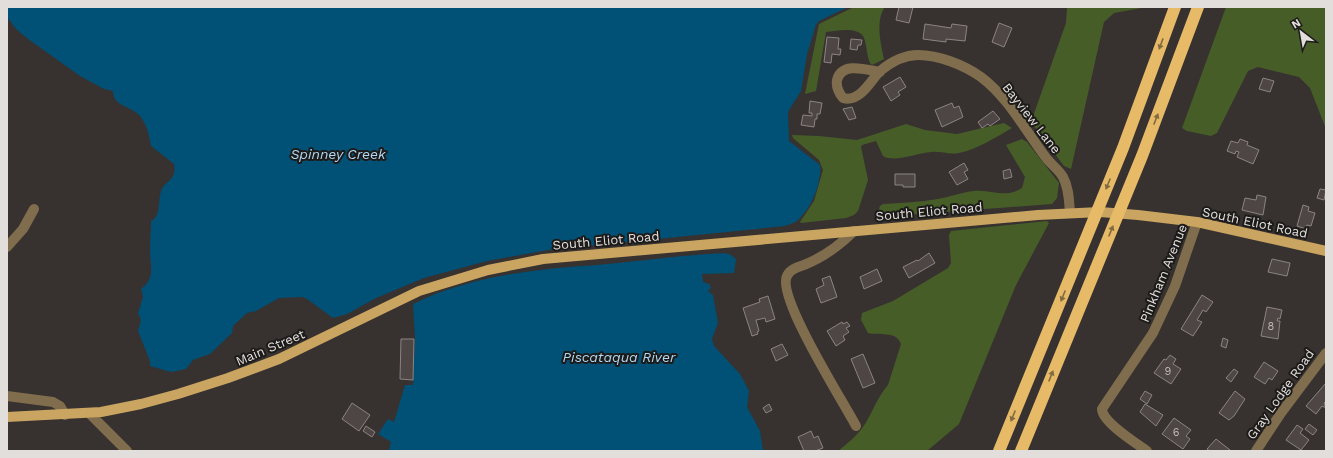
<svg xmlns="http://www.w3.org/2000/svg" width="1333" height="458" viewBox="0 0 1333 458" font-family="'Work Sans',sans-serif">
<rect width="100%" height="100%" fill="#37322f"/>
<g fill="#465d28">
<path d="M854,7H885C875,20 881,45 884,59L872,65L870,63C867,56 867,49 865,41C862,25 838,31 826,32L816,91L805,94L819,24Z"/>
<path d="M1067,7H1147L1114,13L1104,22L1071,169L1064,166L1031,122L1066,23Z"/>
<path d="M1226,7H1326V129L1310,88L1299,77L1258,67L1248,71L1217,133L1211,136L1187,131L1182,128Z"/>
<path d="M1004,123L1012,128C996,137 978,149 959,153C949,155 941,151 931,152C918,153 894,163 883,156L876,141L862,145L861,147L868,180L858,211L854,215L846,218L801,223L800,222L814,201L823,170L819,160L793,138L792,135L819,136L857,140L906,124L925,130L957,134Z"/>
<path d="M1022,139L1027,142L1059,183L1057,198L1052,204L879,217L877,215L880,206L883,204C901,203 920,202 938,199C950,197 962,192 974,191C992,189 1004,199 1022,188L1025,177L1006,145Z"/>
<path d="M1047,221L1049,223L1016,285L959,424L927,451H838C848,443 858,435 865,424C873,411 878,396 888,385L901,344C896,330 879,336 868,333L861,320L862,313L893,301L948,268L951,263L949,235L951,231Z"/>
</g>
<g fill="#015076">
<path d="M7,7H848L819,21L816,25L807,54L801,91L788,112L789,141L820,165C822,182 812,207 799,219C796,223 789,224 785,226L548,250L487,261L424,278L376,298L347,314L333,318L307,299L302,297L279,298L256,311L247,313L233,326L232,333L210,354L193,360L186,369L171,372L150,366V361L138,331L141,320L138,313L143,297L141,289C156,277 150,266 150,250C150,241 151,231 151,221C161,217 158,200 161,191C165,180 177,181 174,164L151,146C149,135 147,125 140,116C133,107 112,106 113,91L104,89L80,76L28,39L16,29L7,17Z"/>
<path d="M725,253L731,255L736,259L734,273L702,274L703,282L709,284L711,288L708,291L713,295L718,323L712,339L714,346L740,374L749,391L747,407L760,431L763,451H389L391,442L378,434L388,419L394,422L405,385H413L415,339L413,304C469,276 535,269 597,265C640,261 682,255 725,253Z"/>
</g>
<g fill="#4d4645" stroke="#8c8484">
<path d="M899,7H913L909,23L896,20Z"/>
<path d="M999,23L1012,28L1004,47L992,42Z"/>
<path d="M925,24L951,28L952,24L967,26L965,41L946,39V42L923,39Z"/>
<path d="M827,37L839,38L838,49H841L840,55L832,54L831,63L824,62Z"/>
<path d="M851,39L862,40L861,45H858L857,50L850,49Z"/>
<path d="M900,77L906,87L898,92L900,95L891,101L883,87Z"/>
<path d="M1263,78L1274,81L1270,92L1259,89Z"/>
<path d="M810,101L822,103L820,114H817V119H815L814,127L801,125L803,115L812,116V113H809Z"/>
<path d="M952,103L954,108L959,106L963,117L942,127L935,110Z"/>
<path d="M852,107L856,118L849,120L843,109Z"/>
<path d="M993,111L1000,119L990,126L988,124L982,128L978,122Z"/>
<path d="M1240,139L1248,142L1247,145L1259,150L1253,164L1237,157L1239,152L1236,151L1235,154L1227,151L1231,141L1238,143Z"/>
<path d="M964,163L968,170L964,172L968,179L957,185L949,172Z"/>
<path d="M1010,169L1012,177L1004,179L1003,171Z"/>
<path d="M895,174H915V187H903V185H895Z"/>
<path d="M1320,189L1326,190L1324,200L1317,198Z"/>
<path d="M1257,195L1266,197L1263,215L1242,210L1245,198L1256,200Z"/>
<path d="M1303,205L1309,207L1308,211L1315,213L1311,226L1307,225L1306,229L1297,226Z"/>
<path d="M929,253L935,263L909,278L903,267L917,260L918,261Z"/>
<path d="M1272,259L1290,263L1287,276L1268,272Z"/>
<path d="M877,269L882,281L864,289L860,277Z"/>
<path d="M830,276L837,297L821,303L816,289L824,285L822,279Z"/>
<path d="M1202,295L1213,302L1206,312L1203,310L1197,320L1202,322L1193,336L1181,329Z"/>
<path d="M768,296L775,319L766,322L765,318L756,320L759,331L757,332L758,334L752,336L743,308L760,302L759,299Z"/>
<path d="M1267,307L1282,310L1280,319L1278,318L1277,321H1280L1278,339L1261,336Z"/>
<path d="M842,322L843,324L847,322L850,326L846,328L849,332L843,336L845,340L836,346L827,331Z"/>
<path d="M1223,338L1228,340L1226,348L1221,346Z"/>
<path d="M401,339H414L413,380L400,379Z"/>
<path d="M782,344L788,355L776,361L771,349Z"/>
<path d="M863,354L875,383L863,388L851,359Z"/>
<path d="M1170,355L1176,359L1173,364L1181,369L1171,384L1154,373L1164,359L1166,360Z"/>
<path d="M1264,362L1278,371L1272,380L1269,378L1265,384L1254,377Z"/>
<path d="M1234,369L1238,372L1231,382L1226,378Z"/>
<path d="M1326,383V401L1324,403L1326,408L1322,406L1316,414L1306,406Z"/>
<path d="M1145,391L1152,395L1147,404L1140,399Z"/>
<path d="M1235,391L1245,399L1234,416L1229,420L1219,413Z"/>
<path d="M352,403L370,415L359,431L342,419Z"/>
<path d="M769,404L772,410L766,413L763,408Z"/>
<path d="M1145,404L1163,415L1156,426L1140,412Z"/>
<path d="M1174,418L1191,430L1186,436L1190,439L1183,449L1162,434Z"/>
<path d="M1309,424L1317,430L1313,435L1305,429Z"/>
<path d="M1297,425L1303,429L1300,433L1309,440L1301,450L1286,440Z"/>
<path d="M366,426L375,432L372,437L363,431Z"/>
<path d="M811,431L814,438L818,436L823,448L815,451H804L798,437Z"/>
<path d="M1216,439L1230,450L1229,451H1210L1207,449Z"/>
</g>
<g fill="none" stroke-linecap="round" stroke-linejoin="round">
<g stroke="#7f6d4d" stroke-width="10">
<path d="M880,72C867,70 842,61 837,80C836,86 839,93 843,98C860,103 871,80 880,71C891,62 904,55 918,55C939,55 964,65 981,77C1009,98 1026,132 1047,159C1052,165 1059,170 1063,177C1069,188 1069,201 1070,213"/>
<path d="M854,231C840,245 824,257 804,265C798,267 790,269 787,276C776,296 844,403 856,426"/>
<path d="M7,247L23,229L34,209"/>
<path d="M7,396L53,402L60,406L65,415"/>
<path d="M89,413L127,451"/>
<path d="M1147,451C1136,443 1102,422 1102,409L1153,333L1175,286L1197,222"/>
<path d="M1256,451L1281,413L1326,353"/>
</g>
<path stroke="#c9a561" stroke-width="10" d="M7,417L101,412L141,404L178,394L228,378L279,359L419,291L488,270L543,259L1038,215L1100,212L1138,215L1197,222L1326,251"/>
<g stroke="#e7ba67" stroke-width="12">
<path d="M999,451L1123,148L1175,7"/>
<path d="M1021,451L1142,156L1198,7"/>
</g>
</g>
<defs><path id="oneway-solid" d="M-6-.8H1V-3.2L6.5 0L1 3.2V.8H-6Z"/></defs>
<g fill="#826a40">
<use href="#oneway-solid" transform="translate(1161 44) rotate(110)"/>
<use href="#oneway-solid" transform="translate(1156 119) rotate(-69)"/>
<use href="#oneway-solid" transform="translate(1108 184) rotate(112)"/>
<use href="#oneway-solid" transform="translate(1111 231) rotate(-68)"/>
<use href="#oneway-solid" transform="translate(1063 296) rotate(112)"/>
<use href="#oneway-solid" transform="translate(1051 376) rotate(-68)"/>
<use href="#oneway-solid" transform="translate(1013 416) rotate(112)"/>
</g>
<g text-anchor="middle" stroke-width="4" stroke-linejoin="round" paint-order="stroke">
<g font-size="11" fill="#bcb8b6">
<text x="1271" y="330">8</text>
<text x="1168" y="375">9</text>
<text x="1176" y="436">6</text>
</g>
<g font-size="13" fill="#e1dedc" stroke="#1d1b19">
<text transform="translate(1032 118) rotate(52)" y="5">Bayview Lane</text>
<text transform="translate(929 211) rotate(-5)" y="5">South Eliot Road</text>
<text transform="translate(1255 222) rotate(12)" y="5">South Eliot Road</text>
<text transform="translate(606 240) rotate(-5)" y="5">South Eliot Road</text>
<text transform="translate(1163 273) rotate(-68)" y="5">Pinkham Avenue</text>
<text transform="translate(270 347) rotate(-23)" y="5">Main Street</text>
<text transform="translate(1280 394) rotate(-55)" y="5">Gray Lodge Road</text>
</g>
<g font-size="14" font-style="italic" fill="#b0d8f4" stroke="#1d1b19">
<text x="338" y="159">Spinney Creek</text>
<text x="619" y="362">Piscataqua River</text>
</g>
</g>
<rect width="1333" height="458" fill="none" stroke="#e1dedc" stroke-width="16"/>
<g transform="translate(1301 32) rotate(329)" stroke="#1d1b19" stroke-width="3" paint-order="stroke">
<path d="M0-3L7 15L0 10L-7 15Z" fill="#e1dedc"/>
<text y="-6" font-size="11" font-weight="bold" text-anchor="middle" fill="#e1dedc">N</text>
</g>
</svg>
